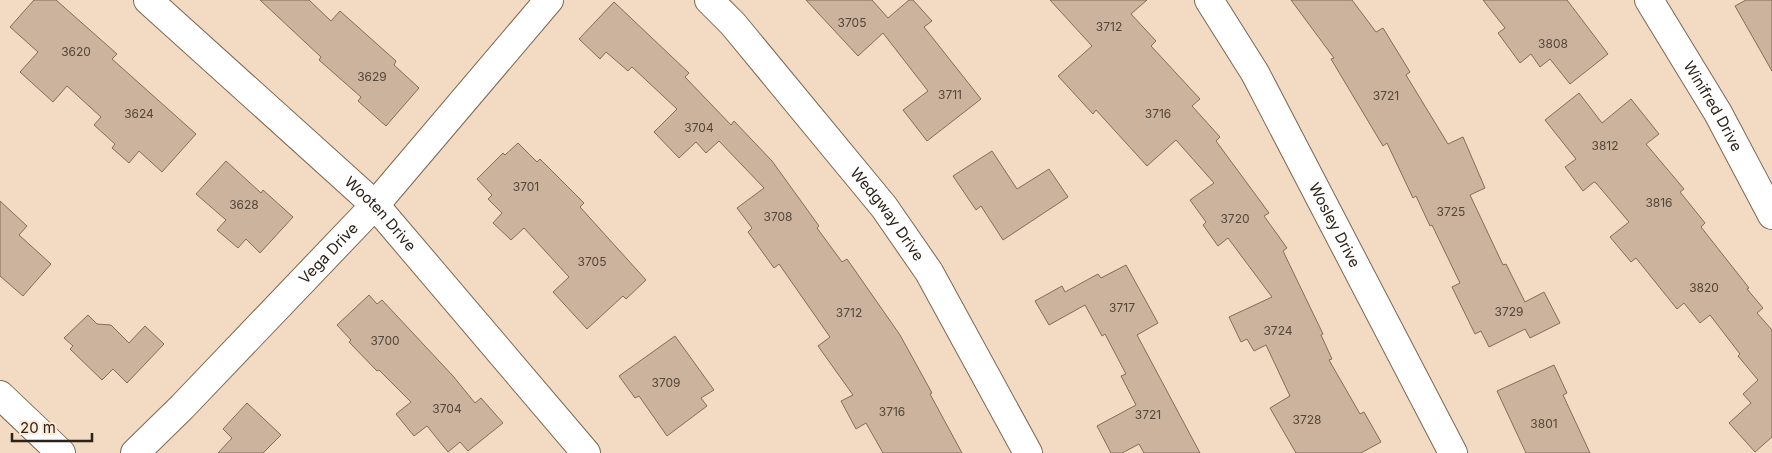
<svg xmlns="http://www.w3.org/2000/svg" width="1772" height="453" viewBox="0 0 1772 453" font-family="Inter,sans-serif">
<rect width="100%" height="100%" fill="#f3dac3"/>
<g fill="#cbb39d" stroke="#826d59">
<path d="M34,0H56L117,54L112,59L196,134L162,172L139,151L129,163L112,148L115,144L94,125L101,117L67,86L53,102L20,72L38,52L10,27Z"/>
<path d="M260,0H309L331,21L340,11L396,61L394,65L419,88L386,126L358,101L361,97L319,60L321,57Z"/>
<path d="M806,0H872L888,18L909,0H913L932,21L924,27L981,99L927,141L903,110L928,91L883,33L858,56Z"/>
<path d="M1050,0H1147L1131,14L1156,41L1151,46L1200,99L1192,106L1220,137L1216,141L1269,213L1264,216L1287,248L1283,251L1323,334L1321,335L1332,359L1329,360L1360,414L1364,412L1381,442L1361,453H1296L1270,408L1290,396L1266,345L1254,351L1247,339L1241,342L1229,317L1272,297L1228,238L1218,246L1203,225L1206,222L1190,200L1214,183L1176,140L1147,166L1096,110L1093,114L1058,76L1092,46Z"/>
<path d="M1291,0H1352L1376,32L1383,28L1410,72L1406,75L1448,144L1463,137L1485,188L1470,195L1503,265L1506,264L1525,302L1544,292L1560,323L1530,338L1525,329L1489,347L1481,331L1475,334L1452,287L1460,283L1432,225L1430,226L1416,196L1413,198L1387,143L1383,146L1331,59L1334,58Z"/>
<path d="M1483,0H1567L1608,54L1570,84L1550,59L1540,67L1531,54L1520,63L1498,33L1505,28Z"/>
<path d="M1746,0H1772V71L1735,6Z"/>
<path d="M614,2L689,73L685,77L731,125L734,121L772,161L819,226L817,228L842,262L847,259L900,335L932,393L930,394L962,453H883L866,423L856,429L841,401L853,395L818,346L830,337L779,264L774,268L748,232L752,228L737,208L764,188L719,141L706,153L696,142L679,158L654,132L677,109L632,67L628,71L606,52L600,59L579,39Z"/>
<path d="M1579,93L1602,123L1631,99L1659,134L1646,144L1684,189L1680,192L1705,223L1701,227L1749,288L1747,289L1763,308L1757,313L1772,330V437L1755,452L1729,423L1751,403L1743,394L1758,380L1738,356L1740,354L1710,315L1700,323L1684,303L1677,309L1636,258L1631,262L1610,237L1629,222L1596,183L1594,182L1583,191L1565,167L1576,159L1545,120Z"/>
<path d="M518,143L537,162L540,159L584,203L580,207L646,280L626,299L623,296L587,329L553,292L569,277L524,228L511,240L493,223L502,213L488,199L492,195L477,179L503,153L505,155Z"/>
<path d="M992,151L1017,189L1049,169L1068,197L1003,240L981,206L976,210L953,176Z"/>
<path d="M226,161L261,193L263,190L293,217L260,253L246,239L238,248L217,230L226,220L196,194Z"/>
<path d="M0,201L27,226L19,235L51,264L23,296L0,276Z"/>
<path d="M1126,265L1158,323L1137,335L1200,453H1144L1139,444L1122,453H1111L1097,426L1136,405L1121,376L1126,374L1105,334L1102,336L1085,305L1049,325L1035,301L1062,286L1065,292L1098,274L1101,278Z"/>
<path d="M369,295L377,304L382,300L453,376L475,403L481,398L503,423L468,451L460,442L448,452L427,426L414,436L396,414L411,402L379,370L377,371L349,342L351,340L337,325Z"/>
<path d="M88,315L97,324L111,325L129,343L145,326L164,344L127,383L113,369L102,380L70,349L73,346L64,338Z"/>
<path d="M675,336L714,390L701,398L707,406L667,436L639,396L635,398L619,376Z"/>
<path d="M1554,365L1567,393L1563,395L1590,453H1526L1497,391Z"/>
<path d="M247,403L281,435L263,453H218L232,438L223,429Z"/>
</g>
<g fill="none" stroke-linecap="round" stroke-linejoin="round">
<defs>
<g id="street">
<path id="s1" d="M148,0L375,205L586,453"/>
<path id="s2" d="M709,0L733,24L884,207L929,272L1028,453"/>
<path id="s3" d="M1209,0L1255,73L1453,453"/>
<path id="s4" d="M1649,0L1718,113L1772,215"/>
<path d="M0,395L61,453"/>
<path id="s5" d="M135,453L182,407L375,205L549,0"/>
</g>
</defs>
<use href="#street" stroke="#7c6752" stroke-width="30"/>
<use href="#street" stroke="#fff" stroke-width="28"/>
</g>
<g text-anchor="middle" stroke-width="4" stroke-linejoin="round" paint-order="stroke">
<g font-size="12" fill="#53463a">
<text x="852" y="27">3705</text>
<text x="1109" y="31">3712</text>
<text x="1553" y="48">3808</text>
<text x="76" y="56">3620</text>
<text x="372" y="81">3629</text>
<text x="950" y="99">3711</text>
<text x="1386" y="100">3721</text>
<text x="139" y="118">3624</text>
<text x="1158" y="118">3716</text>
<text x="699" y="132">3704</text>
<text x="1605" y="150">3812</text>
<text x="526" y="191">3701</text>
<text x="1659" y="207">3816</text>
<text x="244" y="209">3628</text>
<text x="1451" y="216">3725</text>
<text x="778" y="221">3708</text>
<text x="1235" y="223">3720</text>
<text x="592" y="266">3705</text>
<text x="1704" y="292">3820</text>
<text x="1122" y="312">3717</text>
<text x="1509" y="316">3729</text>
<text x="849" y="317">3712</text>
<text x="1278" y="335">3724</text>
<text x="385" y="345">3700</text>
<text x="666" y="387">3709</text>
<text x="447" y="413">3704</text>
<text x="892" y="416">3716</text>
<text x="1148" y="419">3721</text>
<text x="1307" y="424">3728</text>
<text x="1544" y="428">3801</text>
</g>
<g font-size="15" fill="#2b2219" stroke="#fce9d6">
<text dy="5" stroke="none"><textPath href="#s4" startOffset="124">Winifred Drive</textPath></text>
<text dy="5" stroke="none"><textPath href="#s1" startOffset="316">Wooten Drive</textPath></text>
<text dy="5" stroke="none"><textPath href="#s2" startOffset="279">Wedgway Drive</textPath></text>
<text dy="5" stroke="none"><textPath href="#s3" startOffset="258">Wosley Drive</textPath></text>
<text dy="5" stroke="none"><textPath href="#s5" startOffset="278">Vega Drive</textPath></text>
</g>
</g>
<path d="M12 433v8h80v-8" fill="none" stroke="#2b2219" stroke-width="2.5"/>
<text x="20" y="433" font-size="15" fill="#2b2219" stroke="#fce9d6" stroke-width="4" paint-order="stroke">20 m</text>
</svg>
